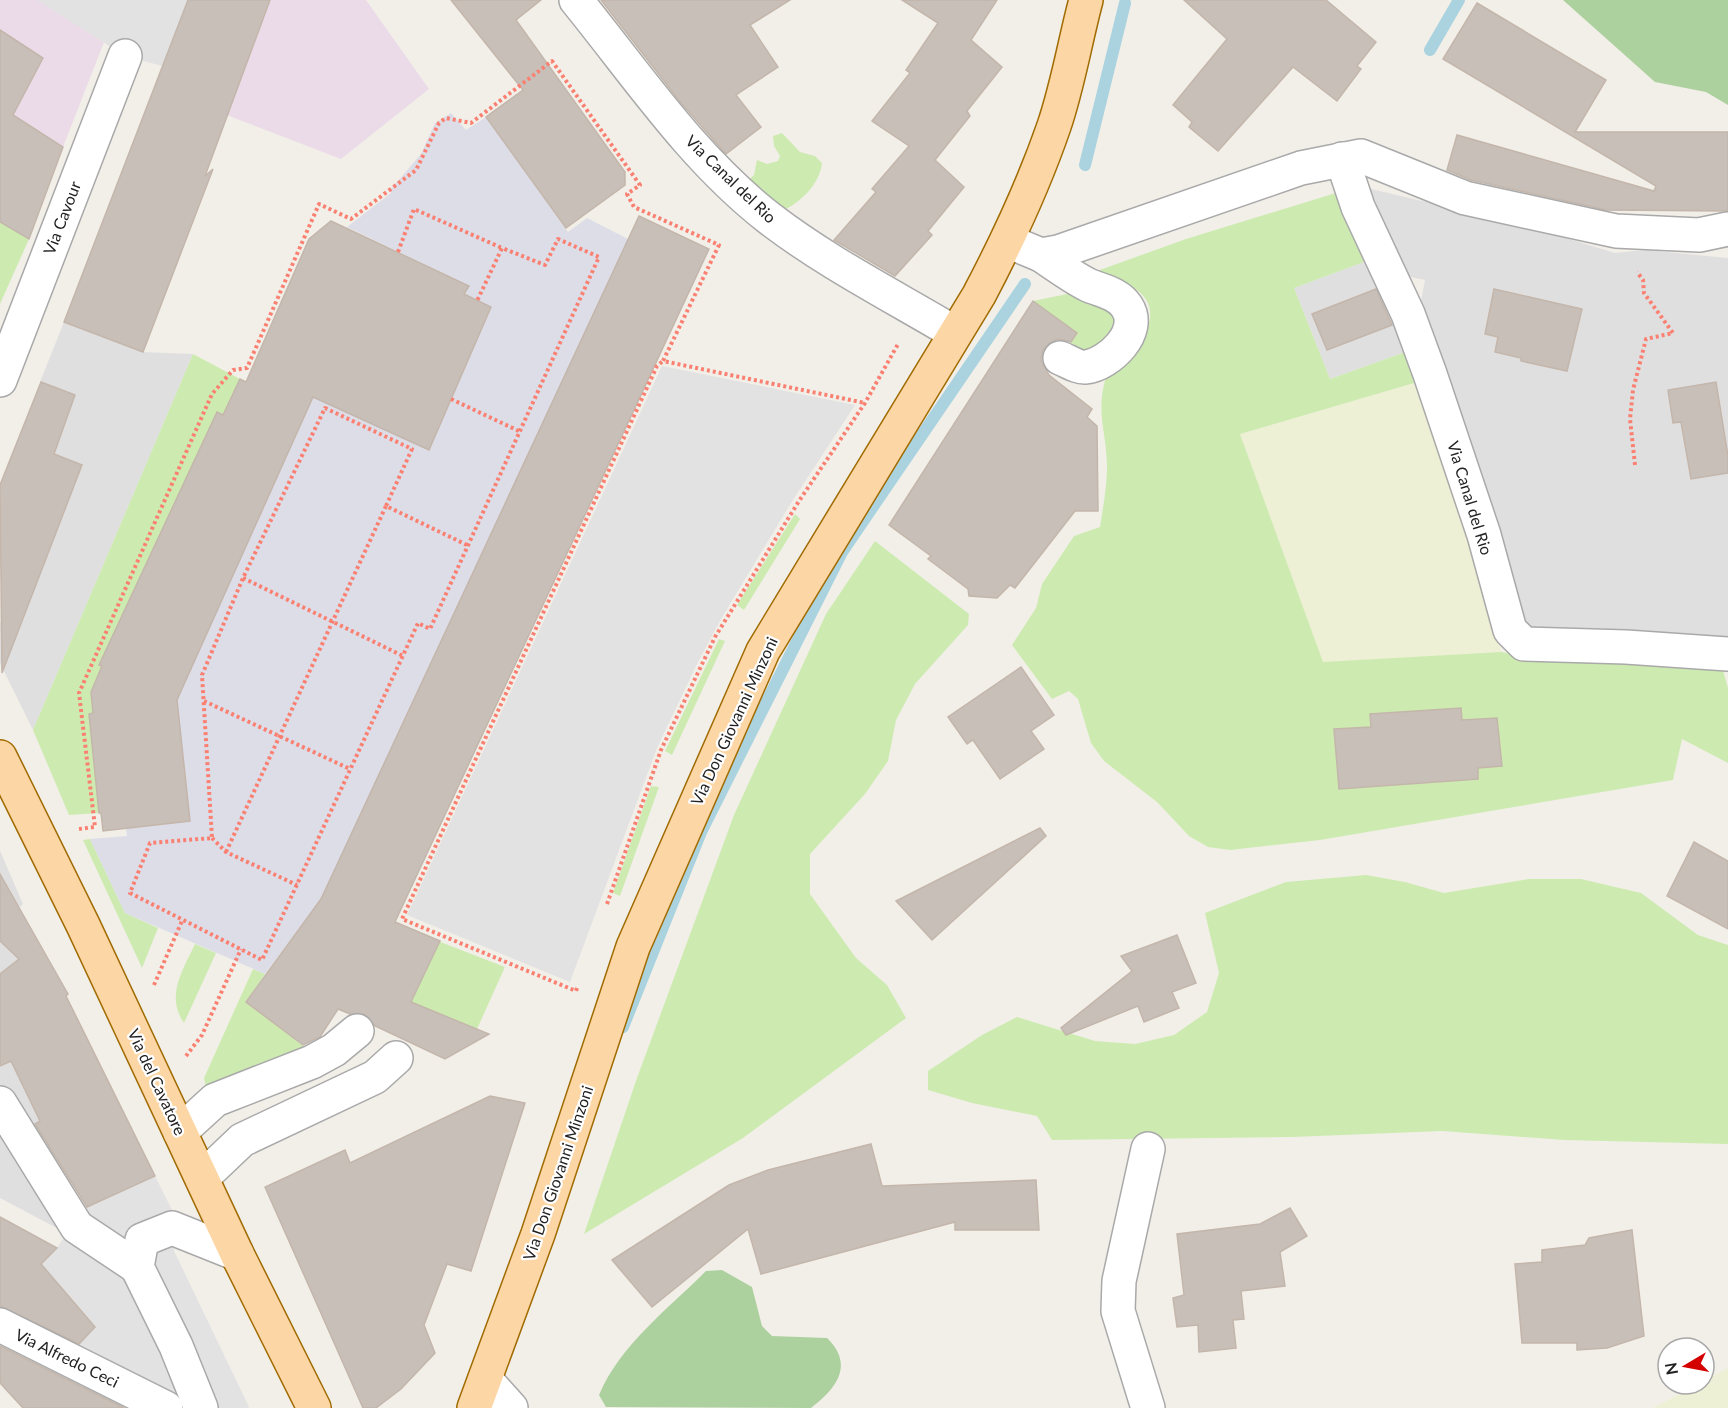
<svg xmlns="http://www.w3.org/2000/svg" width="1728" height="1408" viewBox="0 0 1728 1408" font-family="Lato,sans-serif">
<rect width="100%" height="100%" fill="#f2efe9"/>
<g fill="#e0dfdf">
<path d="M1371,189L1512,222L1615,253L1645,250L1728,258V639L1530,630L1520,620L1496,536L1483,475L1418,317L1425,280L1397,274L1369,212Z"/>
<path d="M1369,260L1411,350L1330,379L1294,288Z"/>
<path d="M64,322L143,352L193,354L33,730L0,663V622L18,631L82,466L54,454L75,395L40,382Z"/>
<path d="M0,851L23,904L0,927V893L8,888L0,874Z"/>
<path d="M0,941L5,946L9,943L20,958L0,974Z"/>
<path d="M11,1061L40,1121L32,1126L42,1149L51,1145L82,1209L66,1233L0,1198V1062L2,1065Z"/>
</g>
<g fill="#ebdbe8">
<path d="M0,0H37L104,42L63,147L0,107Z"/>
<path d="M188,0H366L429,89L341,159L154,87Z"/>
</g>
<g fill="#eef0d5">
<path d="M1421,381L1486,578L1501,652L1323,663L1240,434Z"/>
<path d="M1728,1368V1408H1653L1699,1384H1704V1381Z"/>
</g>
<g fill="#cdebb0">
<path d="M782,133L800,152L815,156L822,163C820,184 800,203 782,211L746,182L754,175L757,160L767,164L778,161L780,156L774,146L773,136Z"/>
<path d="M1339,192L1369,260L1294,288L1330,379L1411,350L1421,381L1240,434L1323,662L1501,652L1558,661L1722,667L1728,688V763L1682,739L1673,780L1320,840L1230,850L1208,847L1189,836L1157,802L1104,761L1091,743L1078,699L1069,691L1052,699L1012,645L1036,608L1042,584L1074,536L1100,527C1103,507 1107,487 1107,467C1107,433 1095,412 1106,377C1114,352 1153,344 1150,311C1148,288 1115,278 1097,271L1186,239Z"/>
<path d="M0,222L29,239L0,304Z"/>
<path d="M1067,294L1086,296L1117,313V328L1094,352L1067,349L1077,333L1033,301Z"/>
<path d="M193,354L240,379L226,416L217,412L91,692L93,713L89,715L99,813L69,815L33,730Z"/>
<path d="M795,514L800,519L744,610L737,605Z"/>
<path d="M875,541L969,614L968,625L915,684L896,720L888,761L865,794L810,854V894L856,958L887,985L906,1018L743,1138L584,1234L637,1078L734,815L826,614Z"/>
<path d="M719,639L725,641L672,755L665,751Z"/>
<path d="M651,786L659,787L620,896L613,893Z"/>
<path d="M90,839L125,913L158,928L142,968L83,840Z"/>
<path d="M1366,875L1405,882L1444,893L1529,879H1581L1641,893L1698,935L1728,945V1144L1565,1140L1442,1131L1293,1137L1052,1140L1037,1116L972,1103L928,1090V1071L982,1035L1017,1017L1095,1041L1135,1044L1174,1035L1207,1012L1219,973L1205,913L1286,882Z"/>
<path d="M412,931L505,967L477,1029L447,1017L430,1049L352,1014Z"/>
<path d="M195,944L216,953L184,1023C165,996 183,970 195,944Z"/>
<path d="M253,969L265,974L246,1002L270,1020L275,1014L298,1031L294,1039L310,1051L206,1088L204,1078Z"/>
</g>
<g fill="#add19e">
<path d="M1563,0H1728V105L1706,92L1655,82Z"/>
<path d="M722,1270L752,1287L762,1326L772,1336L827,1338C855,1365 836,1389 811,1408L606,1407L599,1395C620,1345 669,1308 706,1271Z"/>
</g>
<g fill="#e2e2e2">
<path d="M37,0H188L162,66L125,56Z"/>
<path d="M662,366L855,405L791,503L721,619L697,664L657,748L570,982L407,915Z"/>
<path d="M155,1176L172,1210L174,1251L249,1407L248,1408H199L79,1344L95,1327L41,1264L57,1248L82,1209Z"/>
</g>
<path fill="#dddde8" d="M451,113L466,130L486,117L568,232L587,218L628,239L321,899L265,974L125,913L90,839L127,836L126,828L177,700L313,397L429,449L491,308L465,294L469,286L347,227L391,193L390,190L421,154L435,123Z"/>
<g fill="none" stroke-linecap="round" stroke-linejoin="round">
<g stroke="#aad3df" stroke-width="12">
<path d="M1430,50L1459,0"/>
<path d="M1085,165L1125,3"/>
<path d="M623,1027L701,832L842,552L1025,284"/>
</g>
</g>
<g fill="#c7bfb8" stroke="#c4b6ab" stroke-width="1.5">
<path d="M188,0H270L205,176L213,169L143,352L64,322Z"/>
<path d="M451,0H541L516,20L625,172V185L566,228L486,117L523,90Z"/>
<path d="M601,0H790L750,25L778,67L736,95L761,127L726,154L681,103Z"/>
<path d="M902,0H997L971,40L1002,67L967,111L970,116L935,160L964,187L928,231L932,235L895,276L834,240L876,192L872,189L909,146L872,121L910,73L906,70L938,23Z"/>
<path d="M1184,0H1326L1376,42L1357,66L1361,69L1337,101L1293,67L1218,151L1189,127L1192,122L1173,105L1227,39Z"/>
<path d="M1477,3L1606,80L1575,132H1728V211L1606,210L1471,180L1447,170L1457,135L1654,191L1656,186L1443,59Z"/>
<path d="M0,30L43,58L13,115L63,147L29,239L0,222Z"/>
<path d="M639,216L709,249L395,922L440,941L411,1002L489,1034L445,1059L375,1026L364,1014H350L338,1009L320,1037L303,1045L246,1002L321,899Z"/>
<path d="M331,221L469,286L464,294L491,307L429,450L313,397L177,700L190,821L103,831L101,813H99L89,714L93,713L91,692L102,666L99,665L217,412L223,415L240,379L246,382L309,239Z"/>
<path d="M1376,289L1392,325L1327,350L1312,314Z"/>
<path d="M1494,289L1582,309L1567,371L1521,361V358L1495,352L1498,337L1485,334Z"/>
<path d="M1033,301L1077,333L1071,342L1058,339L1048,344L1043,350L1041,360L1049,375L1092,409L1087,417L1097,426L1098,511H1075L1015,588L1010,585L997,598L969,596L968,589L928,559L931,556L889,525Z"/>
<path d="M41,382L75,395L54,454L82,465L2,673L0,485Z"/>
<path d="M1716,382L1728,456V473L1691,479L1681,422L1673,423L1668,390Z"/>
<path d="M1021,667L1054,715L1031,731L1044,749L1000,779L973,740L967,744L948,717Z"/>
<path d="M1461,708L1462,720L1497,718L1502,766L1478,768V779L1339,789L1334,729L1371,727L1370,714Z"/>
<path d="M1040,828L1046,836L932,940L896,901Z"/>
<path d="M1694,842L1728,861V929L1667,896Z"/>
<path d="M0,874L68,994L66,996L155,1176L87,1207L35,1124L40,1121L11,1061L0,1066V974L19,959L0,941Z"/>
<path d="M1177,935L1196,983L1172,992L1179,1008L1144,1022L1138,1006L1066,1035L1061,1028L1132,971L1121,956Z"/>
<path d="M490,1096L525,1103L471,1271L447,1264L424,1325L435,1353L401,1389L376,1408H363L265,1187L345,1150L350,1163Z"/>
<path d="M871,1144L882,1186L1036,1180L1039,1230H955V1222L761,1274L748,1229L652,1307L612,1260L729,1185L768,1170Z"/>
<path d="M1290,1208L1307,1236L1280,1252L1285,1286L1241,1291L1244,1319L1233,1320L1236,1348L1199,1352L1198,1325L1177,1327L1173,1298L1184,1295L1177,1234L1260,1224Z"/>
<path d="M0,1217L57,1248L41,1264L95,1327L79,1344L0,1306Z"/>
<path d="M1632,1230L1644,1336L1607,1348L1577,1350V1343H1522L1515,1264L1542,1262V1250L1585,1245L1589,1238Z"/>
<path d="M0,1346L124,1408H23L0,1383Z"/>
</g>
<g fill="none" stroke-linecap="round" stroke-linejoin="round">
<defs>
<g id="minor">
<path d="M576,0C637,75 692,158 769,218C826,262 893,296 955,333"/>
<path d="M1342,159L1358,207L1408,314L1430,374L1484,535L1510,630L1524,644L1626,647L1728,654"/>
<path d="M1007,241L1041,255L1058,252L1301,168L1361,156L1465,198L1616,231L1699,235L1728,229"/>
<path d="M1041,255C1056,265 1072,277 1088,285C1102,291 1118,293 1127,307C1143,332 1109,364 1086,367C1078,368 1068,361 1060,358"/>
<path d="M0,380L125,56"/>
<path d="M0,1103L77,1227L137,1267"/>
<path d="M180,1132L215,1100L312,1062L334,1050L357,1031"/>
<path d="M202,1178L242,1140L375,1077L396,1058"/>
<path d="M0,1325L166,1408"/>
<path d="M485,1379L511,1408"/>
<path d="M201,1408L176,1346L137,1267L142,1240L172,1228L237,1254"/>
<path d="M1148,1408L1118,1311L1119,1281L1148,1149"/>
</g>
<g id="major">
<path d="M0,757L83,925L237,1254L314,1408"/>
<path d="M474,1408L538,1234L633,947L763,651L979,295C1008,240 1034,184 1054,126C1068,85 1075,41 1086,0"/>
</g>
</defs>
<use href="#minor" stroke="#a9a9a9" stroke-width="36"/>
<use href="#major" stroke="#a06b00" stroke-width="36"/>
<g stroke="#fa8072" stroke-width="4" stroke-dasharray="3 3" stroke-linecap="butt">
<path d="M398,252L414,209L502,248"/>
<path d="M451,399L521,432"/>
<path d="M1635,465L1630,419L1633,390L1646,339L1673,333L1644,293L1643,280L1637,272"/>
<path d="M467,545L386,506L412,449L325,408L243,578L202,675L212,838L150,843L130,893L262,960L418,623L430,629L599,257L558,239L545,265L502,248L477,301"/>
<path d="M243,578L403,656"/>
<path d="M204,701L350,769"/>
<path d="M79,829L95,827L79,693L212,394L233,370L247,368L319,204L351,219L416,170L439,123L446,118L471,123L552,61L640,185L627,194L634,207L719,245L663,361L865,403"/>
<path d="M212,838L226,852L297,885"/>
<path d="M226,852L386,506"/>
<path d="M607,904L661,750L715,637L799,501L865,403L898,344"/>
<path d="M154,985L182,921"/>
<path d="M577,988L576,991L402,919L657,366L663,361"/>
<path d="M186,1056L202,1035L241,949"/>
</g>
<use href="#minor" stroke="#fff" stroke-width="33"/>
<use href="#major" stroke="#fcd6a4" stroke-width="33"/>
</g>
<g text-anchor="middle" stroke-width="4.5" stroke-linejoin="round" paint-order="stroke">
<g font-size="16" fill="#222" stroke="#fff">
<text transform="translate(731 179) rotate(44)" y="6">Via Canal del Rio</text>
<text transform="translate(62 218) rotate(-69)" y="6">Via Cavour</text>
<text transform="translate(1470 498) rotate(73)" y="6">Via Canal del Rio</text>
<text transform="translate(734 721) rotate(-65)" y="6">Via Don Giovanni Minzoni</text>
<text transform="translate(157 1082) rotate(65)" y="6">Via del Cavatore</text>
<text transform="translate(558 1173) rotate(-71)" y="6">Via Don Giovanni Minzoni</text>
<text transform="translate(67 1358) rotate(26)" y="6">Via Alfredo Ceci</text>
</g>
</g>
<g transform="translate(1686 1366) rotate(260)"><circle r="28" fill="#ffffff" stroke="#a7a7a7" stroke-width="1.5"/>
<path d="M0-4.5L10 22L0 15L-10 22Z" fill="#d40000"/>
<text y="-9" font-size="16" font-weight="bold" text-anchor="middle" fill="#222222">N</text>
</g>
</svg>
